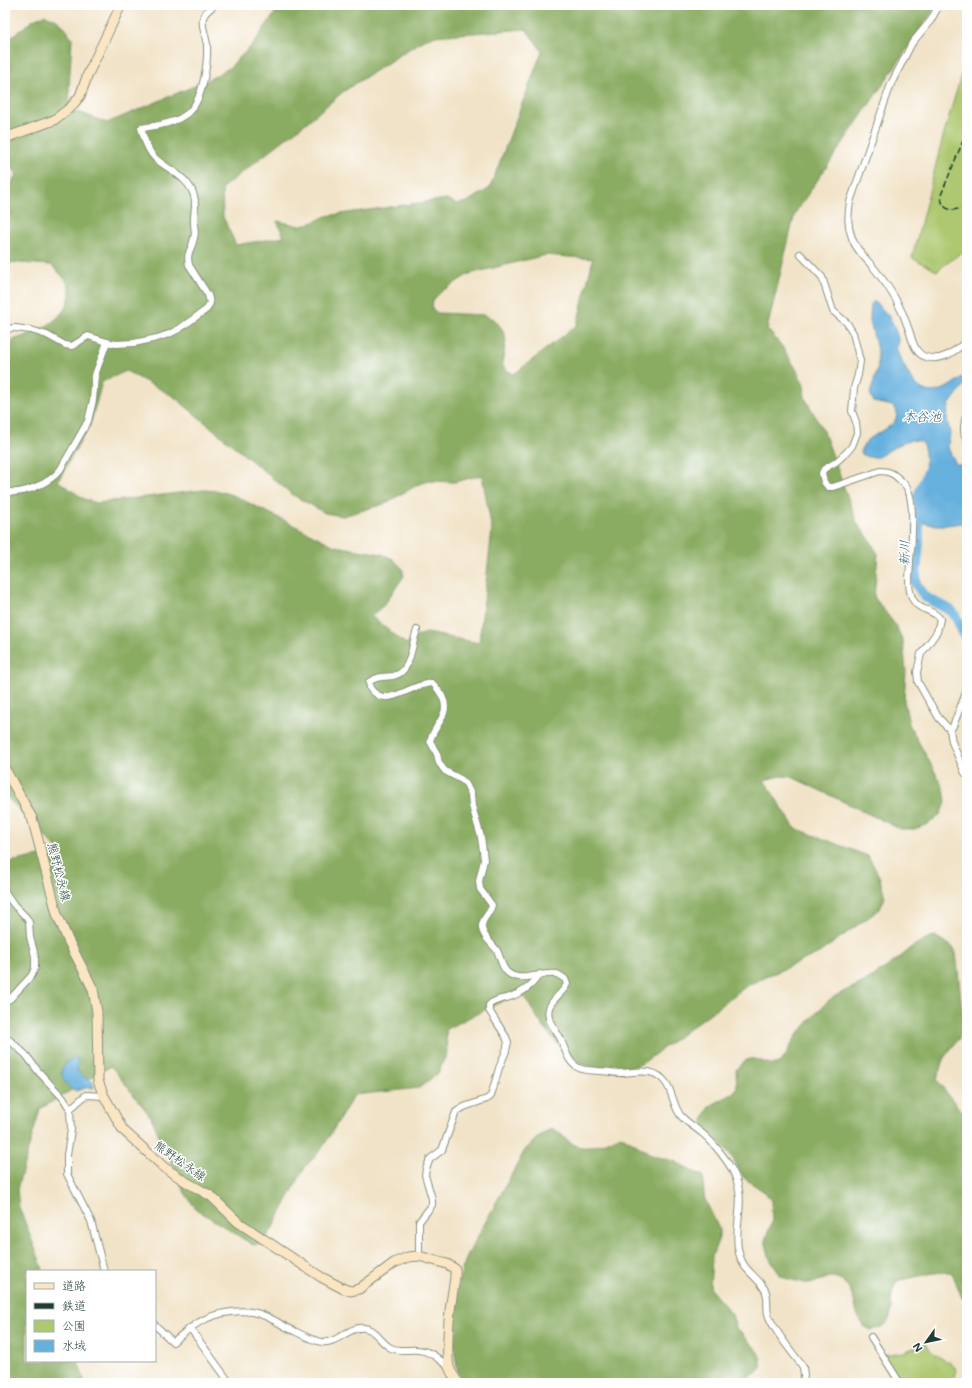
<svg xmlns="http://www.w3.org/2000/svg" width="972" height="1388" viewBox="0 0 972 1388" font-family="Mali,'Klee One',sans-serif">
<rect width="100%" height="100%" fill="#fff"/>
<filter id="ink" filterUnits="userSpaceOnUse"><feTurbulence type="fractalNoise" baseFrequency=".025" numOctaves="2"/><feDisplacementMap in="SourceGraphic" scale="8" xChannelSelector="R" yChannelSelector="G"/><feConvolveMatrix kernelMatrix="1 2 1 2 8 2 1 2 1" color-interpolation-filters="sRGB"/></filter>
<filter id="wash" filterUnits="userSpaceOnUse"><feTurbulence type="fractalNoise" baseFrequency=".012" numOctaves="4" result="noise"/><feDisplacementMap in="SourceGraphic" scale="16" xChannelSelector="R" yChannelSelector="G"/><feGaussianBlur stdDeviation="0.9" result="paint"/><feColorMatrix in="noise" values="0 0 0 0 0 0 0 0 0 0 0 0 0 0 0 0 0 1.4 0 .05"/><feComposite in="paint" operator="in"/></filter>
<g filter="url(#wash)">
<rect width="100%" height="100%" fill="#f1e3c7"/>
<g fill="#adc86f" stroke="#668252">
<path d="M967,55V248L937,271L912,258L943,137Z"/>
<path d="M925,1343C929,1349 933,1354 939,1357C948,1362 950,1361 957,1370L954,1380L951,1383L934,1381L929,1383H897L882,1355L904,1352Z"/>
</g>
<g fill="#8aac62" stroke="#54744b" fill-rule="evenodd">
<path d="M281,5H937L795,213L767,329L781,345L795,367L804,385L805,398L824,432L857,523L868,537L878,554L874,597L896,626L903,641L906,670L904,701L909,724L944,789L946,802L939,816L928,824L915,829H900L792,777L780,776L764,780L795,828L868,856L879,876L885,897L880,909L819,953L748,985L643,1063L622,1072L588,1066L568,1058L542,1025L521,992L446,1029L447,1053L438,1073L419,1088L354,1095L321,1150L305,1167L271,1231L262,1243L253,1245L196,1209L183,1190L151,1117L111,1066L40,1109L17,1189L19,1207L42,1266L43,1271H27V1361H78L85,1383H5V863L60,852L5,795V343C28,334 55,328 67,305C69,300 71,292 69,287C66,278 57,271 51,265L5,262V188L12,182L17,174L5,160V49L10,38L33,20L45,15L55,19L64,26L72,38L69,89L70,103L76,111L107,123L206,81L229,68L252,45ZM526,29L542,51L490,188L467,202L456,204L447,199L326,216L314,222L300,226L277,221L284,237L236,245L223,217L222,188L307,122L344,91L418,43L433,36ZM546,255L593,259L577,325L514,374L505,369L502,363L506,340L502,329L495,320L484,315L437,313L432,308L433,300L442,291L469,274ZM126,371L173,396L293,495L325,513L343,516L384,504L419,484L429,481L455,482L482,475L492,530L479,643L427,633L417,636L406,644L371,616L384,605L404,576L402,568L393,559L382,554L335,546L235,496L219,491L203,490L97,503L84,499L58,481L91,422L102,382Z"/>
<path d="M935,936L951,946L956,953L963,1019C964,1039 954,1043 944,1058C941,1064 939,1073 937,1080L961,1111L967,1113V1297L962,1298L953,1275L950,1272C935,1271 914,1278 899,1280C885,1292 898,1318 883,1326C880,1328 875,1329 871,1330L864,1326L857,1314L854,1301L849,1288L842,1281L834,1278L830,1277L810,1284L788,1279L780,1275L770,1259L765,1240L772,1222L771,1201L766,1193L744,1178L730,1154L717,1139L706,1131L703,1123L704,1118L710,1106L734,1093L737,1088L736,1070C739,1066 744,1060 750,1059C760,1057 772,1070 781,1061C787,1056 788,1049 792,1043C798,1032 814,1016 823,1006C832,995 849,990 862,983C872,977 883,970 892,963C906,954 919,938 935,936Z"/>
<path d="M552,1128C561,1132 566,1141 575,1145C589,1152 606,1141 619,1136L624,1137L654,1156L674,1161L703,1176L704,1197L719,1229V1238L712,1256L710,1289L726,1307L732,1315L736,1328L759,1352L762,1368C756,1375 743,1378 734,1383H468L461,1378L458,1374L452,1335L459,1279L467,1256L525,1150L538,1137Z"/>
</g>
<g fill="#66b0de" stroke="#427689">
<path d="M874,301C881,308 888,314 892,322C894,327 897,334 898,339C898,344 896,347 897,351C899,357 903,363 905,368C915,387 926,399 948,387C955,382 961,379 967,372V381L949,405L947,419L950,433L948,448L956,464L967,466V522C951,525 937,527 921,522L919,505L926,489L925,452L923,444L920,441L911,440L898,445L878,457H869L861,454C859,433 904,431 896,409L892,406L874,402L870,394L878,367L877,350L870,320L871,304Z"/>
<path d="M74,1058L78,1059L77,1071L82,1076L92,1081L94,1088L88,1087L77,1091C67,1087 64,1082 61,1072L66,1063Z"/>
</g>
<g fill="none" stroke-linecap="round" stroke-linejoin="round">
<path stroke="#66b0de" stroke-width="10" d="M931,465L918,496L919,543L916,572V584L925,597L952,611L956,617L963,633L967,635"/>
</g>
</g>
<g filter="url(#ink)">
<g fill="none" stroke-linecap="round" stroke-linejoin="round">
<defs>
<g id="street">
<path d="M939,5L931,20L912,43L891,84L850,202C848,215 847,225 852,238C856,251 869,261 877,272C891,289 902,308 909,330C912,340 915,354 926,357C943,362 955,351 967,341"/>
<path d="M800,254L822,277L833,311L847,323L853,333L860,361L858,375L854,388L852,411L856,422L857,433L852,446L847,452L836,462L824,469L822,473L824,482L828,487H833L880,471C890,471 894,474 901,481C903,483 906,485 907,488C915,501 912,545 910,561C910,572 907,584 911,595C917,613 932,607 940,619L937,632L921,654L917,672L918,682L927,698L939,718L950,730L952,742L965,773L967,774"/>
<path d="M5,329L15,328L31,330L47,335L65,345L72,346L88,336L107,342L116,344L134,343L157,338L169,334L179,329L207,309L210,303L208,295L189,265C186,251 192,250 194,238C196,233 194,229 194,223C193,214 197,205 194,196C189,177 168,170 155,158C147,150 144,138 141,128C157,126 178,123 190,111C203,98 208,63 207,45C206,36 201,26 203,18C205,11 210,9 215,5"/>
<path d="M967,413C964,422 962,433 967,441"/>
<path d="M5,491C21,496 50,483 60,470L88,421L93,400L95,375L107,342"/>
<path d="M417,630C411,644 412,673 393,676C384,677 377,676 369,682L370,688C383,706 400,693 416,687C421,685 427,684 432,683C437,687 439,691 442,696C452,714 434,725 430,741L437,754L439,763L445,771L462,780L466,784L471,794L472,806L481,837L483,851L484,860L479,881L480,889L492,905C491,913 482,918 482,926C481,934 491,943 496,949C501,956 500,964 506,971C519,985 540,971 557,974C559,975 562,977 565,979L567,984C563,993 552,999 549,1008C546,1019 554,1028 559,1036C565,1046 566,1060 577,1067C583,1071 591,1070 598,1071C606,1071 614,1073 622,1073C638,1072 655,1067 666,1083C673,1093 673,1106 681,1116C686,1122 695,1127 702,1133C713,1142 730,1163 735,1176C746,1202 734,1224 738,1248C742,1273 755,1272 765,1290C769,1297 766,1306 768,1314C773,1330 793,1353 803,1367L804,1375L803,1383"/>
<path d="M950,730L953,726L967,690"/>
<path d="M5,892L14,905L26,917L29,922L30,937L35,956V968L32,975L11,998L5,1002"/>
<path d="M5,1036L26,1055L38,1071L63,1098L70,1109L71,1130L67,1155V1174L91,1221L104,1271"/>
<path d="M70,1109L86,1095L104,1096"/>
<path d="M419,1256V1222L432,1205V1199L425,1175L426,1169L430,1159L442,1150L456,1112L464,1107L487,1099L491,1096L499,1068L506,1051L508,1042L506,1037L492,1015L489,1010V1005C494,1000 500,999 507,998C522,993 531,987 540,974"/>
<path d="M155,1325L173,1342C192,1326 205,1315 231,1312C238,1311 245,1311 252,1312C264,1314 276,1321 286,1327C297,1332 310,1340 322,1342C335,1344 346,1330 359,1328C374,1325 379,1342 391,1348C399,1352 410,1349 418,1350C432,1351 439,1360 449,1367"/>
<path d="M190,1328L230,1383"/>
<path d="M871,1337L900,1383"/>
</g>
<g id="secondary">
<path d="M5,138L54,120L71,107L80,96L88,74L121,5"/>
<path d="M5,769L32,818L38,840L57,914L68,940L93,989L97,1012L98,1081L104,1096L123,1130L165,1168L188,1183L211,1196L238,1222L321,1277L344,1289L351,1291L359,1289L394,1263L408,1257L419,1256L447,1264L455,1269C456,1279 453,1287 452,1297C449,1312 446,1353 449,1367C451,1372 455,1379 459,1383"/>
</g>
</defs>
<use href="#street" stroke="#88907e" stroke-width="8"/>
<use href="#secondary" stroke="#88907e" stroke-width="11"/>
<use href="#street" stroke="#fff" stroke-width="6"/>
<use href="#secondary" stroke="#fbe6c4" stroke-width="9"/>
<path stroke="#1f3d34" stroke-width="1.5" stroke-dasharray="6 3" stroke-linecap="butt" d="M967,131L941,195C941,209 950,212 962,208L967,198"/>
</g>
</g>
<g text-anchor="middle" stroke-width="3" stroke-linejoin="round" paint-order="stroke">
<g font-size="12" fill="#1f3d34" stroke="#fff">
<text transform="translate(59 872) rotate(76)" y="4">熊野松永線</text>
<text transform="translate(180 1161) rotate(35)" y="4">熊野松永線</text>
</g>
<g font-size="13" font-style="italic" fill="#346067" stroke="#fff">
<text x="922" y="421">本谷池</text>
<text transform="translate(904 553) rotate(-89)" y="5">新川</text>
</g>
</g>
<rect width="972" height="1388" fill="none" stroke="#fff" stroke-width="20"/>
<rect x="26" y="1270" width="130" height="92" fill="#ffffff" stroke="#a5b1ae"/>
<rect x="34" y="1283" width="20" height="6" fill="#fbe6c4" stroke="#a5b1ae"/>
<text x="62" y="1290" font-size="12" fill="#1f3d34">道路</text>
<rect x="34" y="1303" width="20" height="6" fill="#1f3d34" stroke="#a5b1ae"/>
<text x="62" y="1310" font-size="12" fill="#1f3d34">鉄道</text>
<rect x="34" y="1320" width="20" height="12" fill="#adc86f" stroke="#a5b1ae"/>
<text x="62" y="1330" font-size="12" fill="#1f3d34">公園</text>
<rect x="34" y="1340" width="20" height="12" fill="#66b0de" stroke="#a5b1ae"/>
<text x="62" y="1350" font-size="12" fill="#1f3d34">水域</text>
<g transform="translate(926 1342) rotate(237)" stroke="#ffffff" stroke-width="3" paint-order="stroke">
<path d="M0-3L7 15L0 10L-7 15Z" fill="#1f3d34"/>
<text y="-6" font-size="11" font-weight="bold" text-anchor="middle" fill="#1f3d34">N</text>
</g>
</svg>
